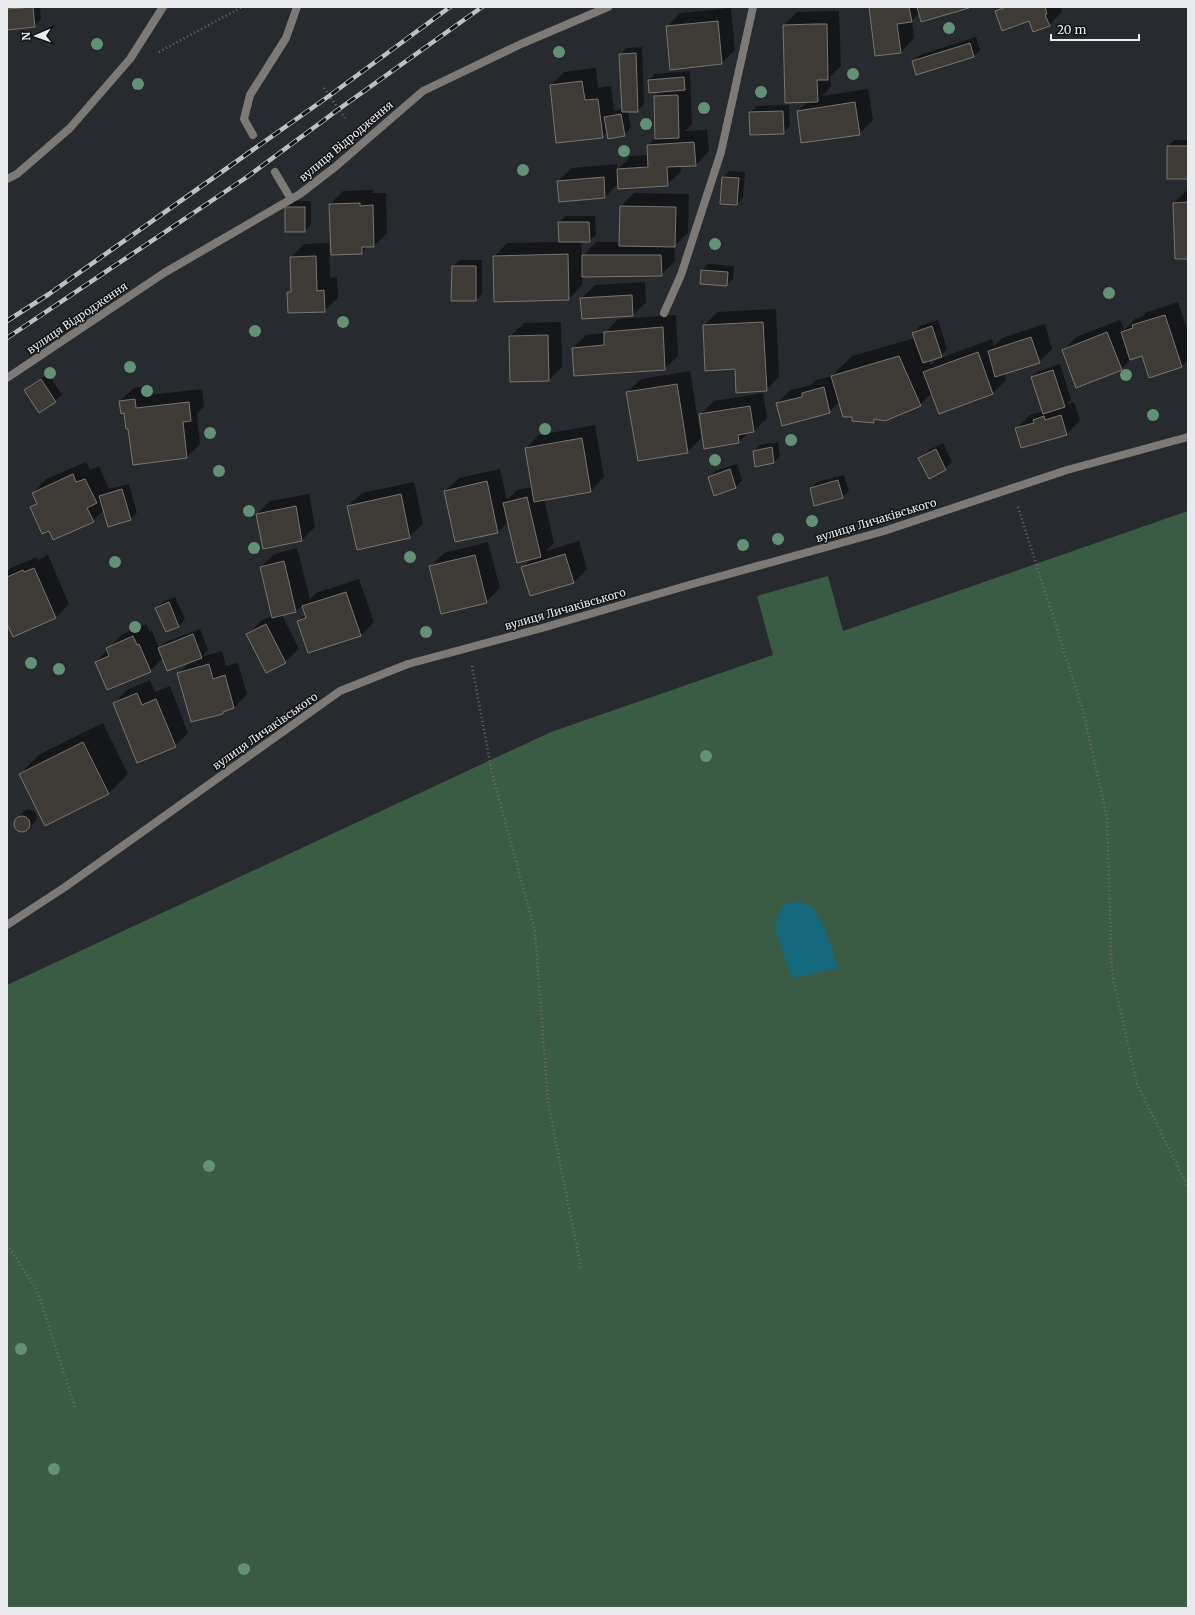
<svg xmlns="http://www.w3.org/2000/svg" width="1195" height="1615" viewBox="0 0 1195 1615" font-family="Merriweather,serif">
<rect width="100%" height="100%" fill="#272a2f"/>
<path fill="#3a5c45" d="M1188,511V1608H7V985L551,732L773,655L757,596L828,576L843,631Z"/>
<path fill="#15697f" d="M798,901L812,907L824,926L838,968L792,978L776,932L777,916L784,905Z"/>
<g fill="#0007" fill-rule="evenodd">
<path d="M7,7H40L41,20L34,26L7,29Z"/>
<path d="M870,7H967L919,13L912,21L914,38L901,52L876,55Z"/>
<path d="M1001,7H1061L1062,12L1049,25L997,11Z"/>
<path d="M731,8L735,50L722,63L667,27L680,13Z"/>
<path d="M839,11L841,66L830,77L831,87L822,96L868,89L873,120L859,134L798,111L808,101L784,25L797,12Z"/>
<path d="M976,37L980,50L974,56L917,74L913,61L920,55Z"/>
<path d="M642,47L644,104L637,111H628L631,128L625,135L607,132L602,137L551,85L564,72L596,68L598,88L611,86L614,111L623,109L620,54L627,48Z"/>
<path d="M690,71L692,124L685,131L707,130L709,151L696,165L680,166L681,171L667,185L619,183L605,197L558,181L572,168L617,164V170L631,156L648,155V146L656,137L655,96L660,91L649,80L655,74Z"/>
<path d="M789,105L790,126L783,133L750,113L756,106Z"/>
<path d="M1175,140H1188V178L1168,146Z"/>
<path d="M729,171L745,172L743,197L737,204L723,178Z"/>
<path d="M373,190V193H386L387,233L374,246H368L362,253L330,204L343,191Z"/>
<path d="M1187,190H1188V258L1174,203Z"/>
<path d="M634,193L689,194L688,233L674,246L675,261L661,275L582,276V285L569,299L495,301L494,257L507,243L560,242L559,222L566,216H595L596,235L589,241H581L582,257L596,242H620L621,206Z"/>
<path d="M293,201H311V224L305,231L286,207Z"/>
<path d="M329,243L330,278L337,277L338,298L324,311L288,293L292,289L291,257L304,244Z"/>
<path d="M459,260H482V294L476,300L453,266Z"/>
<path d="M708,264L734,266L733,278L727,285L702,270Z"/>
<path d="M645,282L646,302L633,315L581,299L595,285Z"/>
<path d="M1178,302L1188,332V360L1182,366L1142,355L1132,358L1121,369L1063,351L1076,337L1120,320L1124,330L1135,319L1143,316L1147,312Z"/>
<path d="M776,309L779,377L766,390L704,325L718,312Z"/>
<path d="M676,315L678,356L664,369L573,348L586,335L605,333L618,319Z"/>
<path d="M938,320L947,349L938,359L992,339L994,346L1002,338L1045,324L1052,349L1039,362L1004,373L1006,380L993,393L940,413L932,393L920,405L877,419L874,422L853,417L839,402L829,412L777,404L790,390L811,385L816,380L832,376L852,356L915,338L913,333L920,326ZM940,356L931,365L929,360Z"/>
<path d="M561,322L562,367L549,380L510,337L524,323Z"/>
<path d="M1060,364L1071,400L1066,405L1074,402L1080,420L1067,434L1022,447L1016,429L1030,415L1042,412L1032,377L1039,371Z"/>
<path d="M690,371L701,438L688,452L639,460L627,393L641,379Z"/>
<path d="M48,374L62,395L55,401L26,390L32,384Z"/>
<path d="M148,386L149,395L202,389L204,406L197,414L200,444L187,457L129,428L120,401L134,388Z"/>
<path d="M763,393L767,418L754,431L749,432L739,442L700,415L714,401Z"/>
<path d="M595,425L604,477L591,491L544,499L554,543L546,551L579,541L587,569L574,582L530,595L522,568L531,559L508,522L498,532L456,541L445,491L459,478L500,469L507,500L517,490L532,487L526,448L539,435Z"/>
<path d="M778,442L780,456L774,462L756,465L754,451L760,445Z"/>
<path d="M943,443L952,462L945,469L920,458L926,452Z"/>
<path d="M86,462L90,470L99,466L109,489L129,484L137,513L130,520L104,510L93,521L49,530L32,508L37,502L33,493L46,479Z"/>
<path d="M737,464L742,480L736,487L714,494L709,478L715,471Z"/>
<path d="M844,475L849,491L842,497L811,488L817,482Z"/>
<path d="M414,482L423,524L409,537L348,506L362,493Z"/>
<path d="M309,494L315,527L302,540L257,514L270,501Z"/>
<path d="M488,542L500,588L486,602L430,567L444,553Z"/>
<path d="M297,548L310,600L316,593L359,579L374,622L361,635L298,621L306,614L303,604L296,611L282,615L299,649L285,662L248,634L261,621L273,615L261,567L274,554Z"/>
<path d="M48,555L69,604L56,618L13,636L7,622V572L11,568L37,557L38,560Z"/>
<path d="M175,597L185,619L179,626L166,631L156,608L163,602Z"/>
<path d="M146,624L150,632L152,631L159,648L166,642L200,629L208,650L201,657L222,651L226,666L238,663L247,694L234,708L225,710L223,713L179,673L191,661L163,658L150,671L96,662L121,635Z"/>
<path d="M150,680L155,692L170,686L188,733L175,746L114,703L127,690Z"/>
<path d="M103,723L128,774L109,793L45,825L20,774L40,754Z"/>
<path d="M29,809L35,812L37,818L34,823L27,830L22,832L16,829L14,823L17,818L24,811Z"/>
</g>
<g fill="#3e3a36" stroke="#797570">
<path d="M33,7L35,27L7,30V9Z"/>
<path d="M869,7H909L912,22L897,24L901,53L875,56Z"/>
<path d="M917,7H968L969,8L921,22Z"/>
<path d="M1006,7H1045L1047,14L1045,15L1050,26L1033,32L1029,21L1002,31L995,11Z"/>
<path d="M718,21L722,64L670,70L666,26Z"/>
<path d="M815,24H827L828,80H817L818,102L785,103L783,25Z"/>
<path d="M970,43L974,57L916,75L912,61Z"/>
<path d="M636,53L638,112H622L619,54Z"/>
<path d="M684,77L685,90L649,93L648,80Z"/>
<path d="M582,81L585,100L598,99L603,138L556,143L550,85Z"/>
<path d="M678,95L679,138L655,139L654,96Z"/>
<path d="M855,102L860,135L801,143L797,111Z"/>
<path d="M783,111L784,134L750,135L749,112Z"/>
<path d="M621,114L625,136L608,139L604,117Z"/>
<path d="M694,142L696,166L667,167L668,186L618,189L617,169L648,167L647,145Z"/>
<rect x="1167" y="146" width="21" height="33"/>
<path d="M604,177L605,198L559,202L557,181Z"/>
<path d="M722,177L739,178L737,205L720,204Z"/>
<path d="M1188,202V259H1175L1173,203Z"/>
<path d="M360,203V206L373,205L374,247H362V254L331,255L329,204Z"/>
<path d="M620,206L676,207L675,247L619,246Z"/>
<rect x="285" y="207" width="20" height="25"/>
<path d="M558,222H589L590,242H559Z"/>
<path d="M568,254L569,300L494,302L493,256Z"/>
<path d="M582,255H661L662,276L582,277Z"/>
<path d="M316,256L317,291L324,290L325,312L288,313L287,292H291L290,257Z"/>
<path d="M452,266H476V301H451Z"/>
<path d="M701,270L728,272L727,286L700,284Z"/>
<path d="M632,295L633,316L582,319L580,298Z"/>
<path d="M1165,315L1182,367L1149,378L1142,356L1130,360L1121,332L1133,328L1132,325Z"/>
<path d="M763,322L767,391L736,393L735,369L705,371L703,325Z"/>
<path d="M932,326L942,357L923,363L912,333Z"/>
<path d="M663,327L665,370L574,376L572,348L604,345V332Z"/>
<path d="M1107,332L1122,370L1076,388L1062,350Z"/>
<path d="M548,335L549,381L510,382L509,336Z"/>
<path d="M1031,337L1040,363L995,377L988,351Z"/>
<path d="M978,352L993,394L939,414L923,372Z"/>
<path d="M899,356L921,406L885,421L874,419V423L852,421V417H843L831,376Z"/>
<path d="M1053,370L1065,407L1043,414L1031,377Z"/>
<path d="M41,379L56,402L39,413L24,390Z"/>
<path d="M677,384L688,453L638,461L626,392Z"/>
<path d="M824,387L830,413L782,426L776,403L802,397V393Z"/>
<path d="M135,399L136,408L189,402L191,421L183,422L187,458L133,465L128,429H126L124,413L121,414L119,401Z"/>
<path d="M750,406L754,432L738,435L739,443L704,449L699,414Z"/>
<path d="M1061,415L1067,435L1021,448L1015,428L1034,423L1033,420L1044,416L1045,420Z"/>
<path d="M582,438L591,492L534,502L525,448Z"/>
<path d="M772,447L774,463L755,467L753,451Z"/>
<path d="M936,449L946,470L929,479L918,458Z"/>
<path d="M730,469L736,488L714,496L708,477Z"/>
<path d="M73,474L76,482L85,479L97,503L87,508L94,522L53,540L49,531L42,534L30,507L37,504L32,493Z"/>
<path d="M838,480L843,498L814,506L810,488Z"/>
<path d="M487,481L498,533L455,542L444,491Z"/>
<path d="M122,489L131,520L108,527L99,496Z"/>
<path d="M401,494L410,538L357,550L347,506Z"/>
<path d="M527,497L541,557L517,563L503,503Z"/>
<path d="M296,506L302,541L263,549L256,514Z"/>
<path d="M565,554L574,583L530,596L521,567Z"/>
<path d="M475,555L487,603L441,614L429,566Z"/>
<path d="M284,561L296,612L272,618L260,567Z"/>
<path d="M34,568L56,618L13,637L7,624V577L23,570L24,572Z"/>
<path d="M346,592L361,636L308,653L297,621L306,618L302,606Z"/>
<path d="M169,602L179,627L166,632L155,608Z"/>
<path d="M266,624L286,663L266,673L246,634Z"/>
<path d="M193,634L202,658L167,671L158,648Z"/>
<path d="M133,636L137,645L139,644L151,672L107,690L95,662L109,656L106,648Z"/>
<path d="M209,664L213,679L225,675L234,708L223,712V714L191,722L177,673Z"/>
<path d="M137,693L142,705L156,699L176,747L137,763L113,703Z"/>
<path d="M83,742L109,794L45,826L19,774Z"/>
<circle cx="22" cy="824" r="8"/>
</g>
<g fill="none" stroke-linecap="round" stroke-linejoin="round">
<g stroke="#696c70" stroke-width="2.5" stroke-dasharray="1 3" stroke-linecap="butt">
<path d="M159,52L242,7"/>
<path d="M324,88L345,118"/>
<path d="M1018,507L1084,714L1107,818L1112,973L1137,1084L1188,1187"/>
<path d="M472,666L492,773L535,931L548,1103L581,1268"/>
<path d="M7,1245L37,1290L76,1410"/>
</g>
<g stroke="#7c7977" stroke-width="8">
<path d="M253,135L244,119L250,95L286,38L297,7"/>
<path d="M275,172L291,199"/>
<path d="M664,313L681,275L721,152L753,7"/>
</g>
<g stroke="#7c7977" stroke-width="8">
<path d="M7,179L17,174L70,128L130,59L163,7"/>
<path d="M7,378L164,273L300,194L335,167L423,91L521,44L608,7"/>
<path d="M7,925L65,887L340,691L408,664L542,628L689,585L884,531L1067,470L1188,437"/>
</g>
<defs>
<g id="rail">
<path d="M7,321L49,294L329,96L450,7"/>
<path d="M7,338L247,177L339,109L482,7"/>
</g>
</defs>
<use href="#rail" stroke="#bec0c3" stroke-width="4.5"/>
<use href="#rail" stroke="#111315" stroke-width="3" stroke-dasharray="9" stroke-linecap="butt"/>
</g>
<g fill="#639175">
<circle cx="949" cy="28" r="6"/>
<circle cx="97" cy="44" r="6"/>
<circle cx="559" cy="52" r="6"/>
<circle cx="853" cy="74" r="6"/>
<circle cx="138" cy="84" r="6"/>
<circle cx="761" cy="92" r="6"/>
<circle cx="704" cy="108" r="6"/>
<circle cx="646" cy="124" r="6"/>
<circle cx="624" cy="151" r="6"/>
<circle cx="523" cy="170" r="6"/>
<circle cx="715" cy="244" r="6"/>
<circle cx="1109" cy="293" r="6"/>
<circle cx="343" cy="322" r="6"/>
<circle cx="255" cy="331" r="6"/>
<circle cx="130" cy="367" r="6"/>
<circle cx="50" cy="373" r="6"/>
<circle cx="1126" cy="375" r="6"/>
<circle cx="147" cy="391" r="6"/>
<circle cx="1153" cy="415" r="6"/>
<circle cx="545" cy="429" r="6"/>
<circle cx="210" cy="433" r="6"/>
<circle cx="791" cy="440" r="6"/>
<circle cx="715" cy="460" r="6"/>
<circle cx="219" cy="471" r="6"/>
<circle cx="249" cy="511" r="6"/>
<circle cx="812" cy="521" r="6"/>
<circle cx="778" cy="539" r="6"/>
<circle cx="743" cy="545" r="6"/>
<circle cx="254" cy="548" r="6"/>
<circle cx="410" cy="557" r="6"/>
<circle cx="115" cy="562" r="6"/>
<circle cx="135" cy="627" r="6"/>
<circle cx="426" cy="632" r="6"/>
<circle cx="31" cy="663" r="6"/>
<circle cx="59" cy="669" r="6"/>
<circle cx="706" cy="756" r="6"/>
<circle cx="209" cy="1166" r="6"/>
<circle cx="21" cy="1349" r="6"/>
<circle cx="54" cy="1469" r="6"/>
<circle cx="244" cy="1569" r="6"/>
</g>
<g text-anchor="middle" stroke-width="3" stroke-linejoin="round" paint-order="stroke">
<g font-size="11" fill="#e8eaed" stroke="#111315">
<text transform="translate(346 141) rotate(-40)" y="4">вулиця Відродження</text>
<text transform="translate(77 318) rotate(-34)" y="4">вулиця Відродження</text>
<text transform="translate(876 520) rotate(-17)" y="4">вулиця Личаківського</text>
<text transform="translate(565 609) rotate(-16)" y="4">вулиця Личаківського</text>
<text transform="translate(265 731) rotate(-35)" y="4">вулиця Личаківського</text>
</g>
</g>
<rect width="1195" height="1615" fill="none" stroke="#e8eaed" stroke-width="16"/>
<g transform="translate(36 36) rotate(268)" stroke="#111315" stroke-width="3" paint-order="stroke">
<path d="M0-3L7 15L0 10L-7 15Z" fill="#e8eaed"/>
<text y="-6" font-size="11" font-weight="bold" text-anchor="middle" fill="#e8eaed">N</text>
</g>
<path d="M1051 34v6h88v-6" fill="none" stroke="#e8eaed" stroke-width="2"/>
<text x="1057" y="34" font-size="12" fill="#e8eaed" stroke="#111315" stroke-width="3" paint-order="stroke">20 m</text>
</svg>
